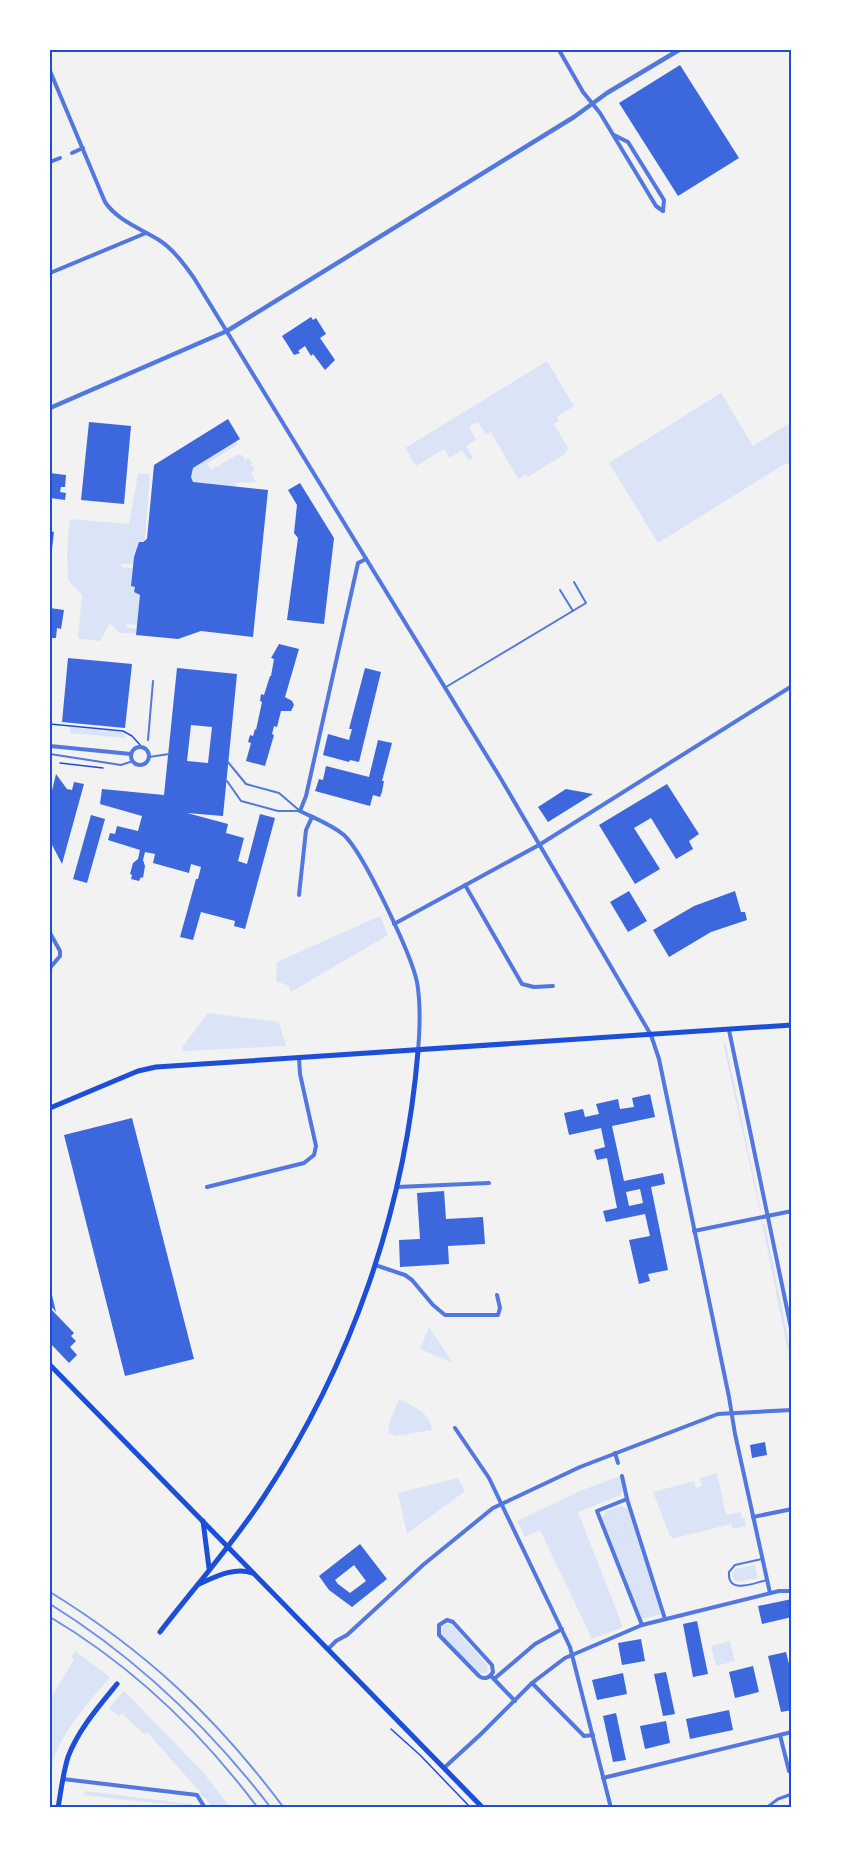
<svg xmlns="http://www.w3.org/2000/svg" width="841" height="1857" viewBox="0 0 841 1857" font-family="Rubik,sans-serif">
<rect width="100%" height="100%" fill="#f2f2f2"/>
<g fill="#dbe4f7">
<path d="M547,361L574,406L557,417L559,421L554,424L568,448L565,454L528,477L526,474L518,479L491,432L486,435L478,422L469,427L476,440L466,446L473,458L469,460L462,450L450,458L444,449L416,466L405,448Z"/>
<path d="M721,393L753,446L791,422V466L786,463L658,543L609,463Z"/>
<path d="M236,441L238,444L207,464L211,470L237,455H242L245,460L249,458L252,464L246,468L252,465L255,470L251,474L256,482L236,483L235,487L193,482L191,477L193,468Z"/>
<path d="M138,474H150L145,540L139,542L133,564H122V567L133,568L131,586L135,587L134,592L140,595L137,625L127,624L126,627L136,629V633H119L110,623L100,641L80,639L78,637L82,595L68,580L67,551L70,519L129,524Z"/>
<path d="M70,727L121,732L125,734V738L70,733Z"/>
<path d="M380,916L388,935L291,992L289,986L276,981L277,962Z"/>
<path d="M208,1013L279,1022L286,1046L182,1051L183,1046Z"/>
<path d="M723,1043L726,1045L761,1211H760Z"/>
<path d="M762,1223L765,1225L791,1353V1366Z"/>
<path d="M429,1327L453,1363L420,1349Z"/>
<path d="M399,1399C414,1407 429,1411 432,1430L396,1436L388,1433L390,1421Z"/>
<path d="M717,1473L726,1515L741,1512L742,1518H745L746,1526L733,1529L731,1524L675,1538V1539L670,1536L653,1492L694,1481L696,1488L702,1486L700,1478Z"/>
<path d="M620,1476L623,1485L621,1495L578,1512L623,1627L592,1639L540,1530L525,1537L517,1521L580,1491Z"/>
<path d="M458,1478L465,1491L407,1534L398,1493Z"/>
<path d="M621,1506L628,1509L661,1614L642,1619L602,1517L606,1511Z"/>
<path d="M754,1565H755L758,1578L738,1582L734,1580L732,1574L735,1569Z"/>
<path d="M449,1624L453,1626L488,1666L487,1673H480L442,1635V1626Z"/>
<path d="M730,1641L735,1661L716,1666L711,1646Z"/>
<path d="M75,1651L110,1677C86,1706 58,1734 50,1772V1700L74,1659L72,1657Z"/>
<path d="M124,1691L203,1772L230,1807H212L207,1800L200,1794L201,1793L147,1732L144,1734L122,1713L119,1716L109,1708Z"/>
<path d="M85,1791L191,1804L194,1807H191L189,1805L154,1803L84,1795Z"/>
</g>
<g fill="#3d67dc" fill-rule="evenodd">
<path d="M680,65L739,158L678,196L619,103Z"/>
<path d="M311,317L313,320L316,318L326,334L320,338L335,360L325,370L313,354L311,356L305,346L298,351L300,353L294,355L282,336Z"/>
<path d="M228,419L240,439L193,468L191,477L193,482L268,490L253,637L201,631L178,639L136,635L140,595L134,592L135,587L131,586L134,557L139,542H143L147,539L154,465Z"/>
<path d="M89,422L131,426L124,504L81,500Z"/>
<path d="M50,473L66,475L65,487H61L60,492L66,493L65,500L50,498Z"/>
<path d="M300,483L334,538L324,624L287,620L298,538L294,533L297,505L288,490Z"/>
<path d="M50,531L54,532L51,558H50Z"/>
<path d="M50,608L64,610L61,629L57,628L56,638H50Z"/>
<path d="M279,644L299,649L285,697L292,701L294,705L291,711H281L277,727L274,726L272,734L274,735L265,766L246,761L251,743L248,742L250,735L253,736L255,729L256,730L262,702L260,701L261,694L264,695L270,676H271L274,659L271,658Z"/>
<path d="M68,658L132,664L125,728L62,722Z"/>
<path d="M177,668L237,674L223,816L187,813L228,824L226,833L244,838L238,861L247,864L260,814L275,818L245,929L234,926L235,921L201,912L193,940L180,937L196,879H198L201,867L191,864L189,873L153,863L155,854L145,852L143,860L145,866L143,878L141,877L139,881L131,879L132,875L130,874L133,863L138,859L140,850L108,840L110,833L115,834L117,826L138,831L142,816L100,804L102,789L164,795ZM191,725L212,727L208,763L187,761Z"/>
<path d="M365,668L381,672L359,762L350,760L349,762L323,755L328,734L349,740L352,729H349Z"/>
<path d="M378,740L392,743L382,781H384L382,792L380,797L373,795L370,806L315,791L319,779L323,780L326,766L369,777Z"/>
<path d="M56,774L67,789L72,790L74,782L84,784L62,864L50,841V799Z"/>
<path d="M667,784L699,834L689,841L693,849L676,859L651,818L634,828L660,869L635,884L599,825Z"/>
<path d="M566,789L593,794L548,822L538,807Z"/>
<path d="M91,815L105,819L87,883L73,879Z"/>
<path d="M629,891L647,921L628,932L610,902Z"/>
<path d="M735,891L741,912H745L747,920L711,932L669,957L653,930L694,906Z"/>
<path d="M650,1094L655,1117L612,1126L624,1181L663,1173L665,1184L651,1187L668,1270L648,1274L650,1281L639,1284L629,1240L650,1236L645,1214L606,1222L603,1211L617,1208L607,1158L597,1160L594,1150L605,1147L601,1128L569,1135L564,1113L583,1109L585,1117L599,1114L596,1104L618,1099L620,1109L634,1107L632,1098ZM640,1189L643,1203L629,1206L626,1192Z"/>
<path d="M132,1118L194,1359L125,1376L64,1135Z"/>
<path d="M444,1191L446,1219L483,1217L485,1244L448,1246L449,1264L400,1267L399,1240L420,1239L417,1193Z"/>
<path d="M50,1287L56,1312L50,1305Z"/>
<path d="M50,1308L74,1333L71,1336L76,1341L70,1347L77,1355L69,1363L50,1343Z"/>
<path d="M765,1442L767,1455L752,1458L750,1445Z"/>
<path d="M360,1544L387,1579L352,1607L329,1590L319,1576ZM354,1565L366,1581L350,1593L338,1584L335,1580Z"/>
<path d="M792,1599V1617L762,1624L758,1606Z"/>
<path d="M697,1621L708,1674L693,1677L683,1624Z"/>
<path d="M641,1639L645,1661L622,1665L618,1643Z"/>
<path d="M786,1652L792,1676V1710L781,1712L768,1656Z"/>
<path d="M753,1666L759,1692L735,1698L729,1672Z"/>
<path d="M666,1672L675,1714L663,1716L654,1674Z"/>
<path d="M623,1673L627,1694L597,1700L592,1680Z"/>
<path d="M729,1710L733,1730L690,1739L686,1719Z"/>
<path d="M616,1713L626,1760L613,1762L603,1716Z"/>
<path d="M666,1721L670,1743L645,1749L640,1726Z"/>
</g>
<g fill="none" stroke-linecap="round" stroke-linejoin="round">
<g stroke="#1d4ed8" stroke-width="1.5">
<path d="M50,724L123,731L132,736L141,746"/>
<path d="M50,762H51"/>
<path d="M60,763L103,768"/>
<path d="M391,1729L420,1755L471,1808"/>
</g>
<g stroke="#5277de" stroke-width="2">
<path d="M560,590L573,611"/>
<path d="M446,687L586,603L574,582"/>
<path d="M148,740L153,681"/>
<path d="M50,754L121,765L133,761"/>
<path d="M149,757L169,754"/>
<path d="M228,762L246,784L279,793L300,811"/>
<path d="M227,781L241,801L278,811H300"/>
<path d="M762,1559L735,1565L729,1572C727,1595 754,1583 767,1580"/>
</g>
<path stroke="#5277de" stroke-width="3" d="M766,1808L778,1799L792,1794"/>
<g stroke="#5277de" stroke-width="4">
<path d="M559,50L583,92L600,113L656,206L663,211"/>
<path d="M50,71L105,202C118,221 140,228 159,240C173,249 184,264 194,278L501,779L651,1035L659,1059L729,1397L735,1434L770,1593"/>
<path d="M614,135L628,142L664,200L663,211"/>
<path d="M72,153L83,148"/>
<path d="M50,162L60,158"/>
<path d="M50,273L146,233"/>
<path d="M366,559L358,563L306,796L300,811C314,818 331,824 344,835C364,854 411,954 417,982C421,1005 420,1028 418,1051"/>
<path d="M50,746L131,754"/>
<circle cx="140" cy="756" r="9"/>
<path d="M465,885L522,984L534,987L553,986"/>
<path d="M299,895L306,830L312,817"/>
<path d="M394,924L539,845L792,686"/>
<path d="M50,933L60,951V956L50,968"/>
<path d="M729,1030L792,1333"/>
<path d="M207,1187L304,1163L314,1155L316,1146L300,1074L299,1058"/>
<path d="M397,1187L489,1183"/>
<path d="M694,1231L792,1211"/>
<path d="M375,1265L405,1275L412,1280L433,1305L445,1315H498L500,1308L497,1295"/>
<path d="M455,1428L489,1478L570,1647L611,1808"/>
<path d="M615,1453L618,1463"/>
<path d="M622,1476L627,1499L665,1619"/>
<path d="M627,1499L597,1511L642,1625"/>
<path d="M753,1517L792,1509"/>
<path d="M447,1620L453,1622L492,1665L493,1672C490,1678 484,1680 479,1676L439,1635V1625Z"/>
<path d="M329,1648L336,1641L347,1635L423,1565L493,1508L510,1500L580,1467L718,1414L792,1410"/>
<path d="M492,1677L515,1701"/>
<path d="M494,1679L535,1644L562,1629"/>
<path d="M532,1683L584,1736L593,1735"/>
<path d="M780,1735L789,1771"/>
<path d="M445,1767L481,1734L532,1683L565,1658L642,1625L779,1591H792"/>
<path d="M603,1778L792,1732"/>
<path d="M63,1779L197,1795L205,1808"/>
</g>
<path stroke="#5277de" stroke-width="4.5" d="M50,408L227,331L574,117L607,93L679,50"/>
<g stroke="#1d4ed8" stroke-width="5">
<path d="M50,1108L138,1071L156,1067L792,1025"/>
<path d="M50,1365L483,1808"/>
<path d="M203,1521L209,1568"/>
<path d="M199,1584C217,1576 234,1567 253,1573"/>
<path d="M160,1632C194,1588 232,1545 263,1498C351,1365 405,1210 418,1051"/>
<path d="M58,1808C61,1791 63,1773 68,1757C78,1730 99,1706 117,1684"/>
</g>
<g stroke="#7290e2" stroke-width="2">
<path d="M50,1592C146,1651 216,1717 284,1808"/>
<path d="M50,1604C137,1658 209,1727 271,1808"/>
<path d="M50,1617C131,1665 201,1732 258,1808"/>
</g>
</g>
<rect width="841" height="1857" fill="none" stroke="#ffffff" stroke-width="102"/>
<rect x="51" y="51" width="739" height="1755" fill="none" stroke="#1d4ed8" stroke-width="2"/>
</svg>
